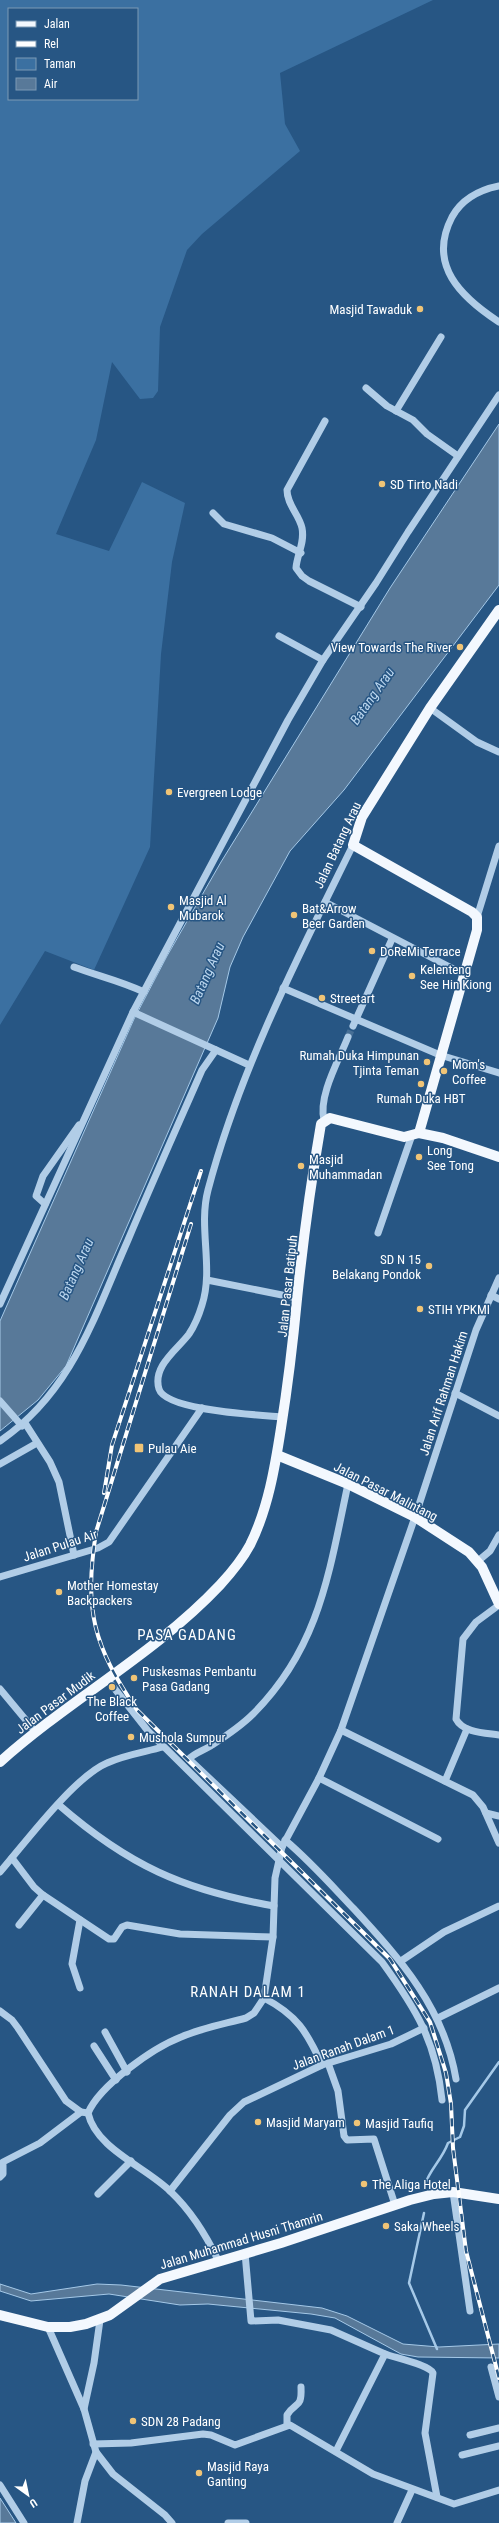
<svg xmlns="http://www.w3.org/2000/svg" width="499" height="2523" viewBox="0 0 499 2523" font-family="'Roboto Condensed',sans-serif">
<rect width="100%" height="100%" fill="#275684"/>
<path fill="#3b70a1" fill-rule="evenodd" d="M0,0H433L280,73L285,124L300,151L202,234L187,250L160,327L158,391L153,398L140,399L112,362L96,440L56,534L109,551L142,482L185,503L172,562L161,654L150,847L94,970L45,951L0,1025ZM9,9H137V99H9Z"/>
<g fill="#587999" stroke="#a5c9e8">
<path d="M499,424V585L344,790L290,851L243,937L230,967L218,1018L66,1366L38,1400L0,1431V1321L134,1019L167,956L221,862L390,588Z"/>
<path d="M0,2284L31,2294L97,2284L121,2285L322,2308L347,2316L403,2344L439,2347L499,2344V2358L418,2357L401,2354L335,2318L311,2314L208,2304L180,2305L109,2294L31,2301L0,2291Z"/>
<path d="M0,2498L16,2523H0Z"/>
</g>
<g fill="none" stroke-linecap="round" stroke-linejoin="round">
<g stroke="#a5c9e8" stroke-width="2.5">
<path d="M425,2185C429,2170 442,2160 448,2143L460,2137L464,2126L465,2110L499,2062"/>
<path d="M424,2213L409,2283L437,2349"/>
</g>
<path stroke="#476f96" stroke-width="7" stroke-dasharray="7 3.5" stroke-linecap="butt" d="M348,1037L353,1026"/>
<g stroke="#b1cde7" stroke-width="7">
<path d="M499,186C479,190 462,199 452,217C427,265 461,297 499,322"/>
<path d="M366,388L387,406L413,420L427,434L458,456"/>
<path d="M396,411L441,337"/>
<path d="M325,421L287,490C287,505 299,514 302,528C305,543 297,554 296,568L302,576L309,581L361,607"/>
<path d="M213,513L224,524L272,538L301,553"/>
<path d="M279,636L323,660"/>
<path d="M430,708L477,742L499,752"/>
<path d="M325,902L465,975"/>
<path d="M477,917L499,846"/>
<path d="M74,967C98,976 121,981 144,992"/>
<path d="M283,988L440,1055L499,1073"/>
<path d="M133,1012L249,1065"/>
<path d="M353,1026L392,939"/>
<path d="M324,1120C318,1096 339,1060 348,1037"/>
<path d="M45,1204L36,1196L43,1176L79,1125"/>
<path d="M378,1233L412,1135"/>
<path d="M207,1280L297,1298"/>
<path d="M491,1295L499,1299"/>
<path d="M0,1304L133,1012L288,720L323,660L376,583L408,532L499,395"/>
<path d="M455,1393L499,1416"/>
<path d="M0,1401L22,1426"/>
<path d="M283,1417C261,1415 166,1411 159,1389C152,1366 178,1349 189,1334C195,1325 199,1315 202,1305C214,1268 198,1228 208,1190C240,1069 298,957 353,845"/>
<path d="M25,1423L50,1462L59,1482L74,1555"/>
<path d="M0,1441C72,1392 94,1317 128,1240C152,1183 177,1127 202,1070L216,1050"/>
<path d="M0,1464L37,1443"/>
<path d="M478,1561L490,1551L499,1535"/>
<path d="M0,1577L98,1548L109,1542L202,1408"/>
<path d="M499,1605L476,1622L463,1639L456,1719C463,1733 486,1733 499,1735"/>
<path d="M107,1679L148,1731L382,1962C416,2009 436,2041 442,2100"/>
<path d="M0,1689L35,1731"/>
<path d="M341,1730L473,1795L483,1807L499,1843"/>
<path d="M319,1778L438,1839"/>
<path d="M445,1781L467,1729"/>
<path d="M59,1805C128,1865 183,1890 274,1906"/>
<path d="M486,1813L499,1816"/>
<path d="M285,1840C310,1861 332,1886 354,1909C401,1960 444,2008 456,2079"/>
<path d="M282,1847L189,1759C194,1753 205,1750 212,1745C226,1736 241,1726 253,1714C320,1647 329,1572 348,1484"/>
<path d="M12,1858L34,1887L43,1895L109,1939H114L122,1927L127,1925L180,1934L273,1937"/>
<path d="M0,1872C25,1843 74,1777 107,1763C124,1755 145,1752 163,1747"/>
<path d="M80,1920L72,1964L80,1988"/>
<path d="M19,1925L43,1895"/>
<path d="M401,1961L444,1932L499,1906"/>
<path d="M264,1998C297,2015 307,2032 322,2065"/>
<path d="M0,2011L12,2020L18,2028L66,2101L81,2112L88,2113"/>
<path d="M438,2018L499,1988"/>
<path d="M105,2032L127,2072"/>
<path d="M94,2046L116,2080"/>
<path d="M328,2063L338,2091L344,2136L347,2140L374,2139L395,2205"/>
<path d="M0,2177L3,2174V2162L40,2143L81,2112"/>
<path d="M170,2191L230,2115L244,2102L322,2065L391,2044L424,2028"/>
<path d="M453,2192L470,2311"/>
<path d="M98,2194L131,2161"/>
<path d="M245,2253L251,2321L278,2320L331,2330L385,2354L336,2451"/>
<path d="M218,2260C206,2235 191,2211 171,2192C146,2167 96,2149 88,2113C100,2085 153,2048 181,2037C202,2028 224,2024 246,2018L254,2013L264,1998L273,1937L275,1878L282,1847L319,1778L341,1730L415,1517L476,1330L499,1278"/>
<path d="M48,2327L84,2409L96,2452L113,2474L165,2515L172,2523"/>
<path d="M385,2354C396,2358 429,2365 433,2373L425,2433L437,2497"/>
<path d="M491,2367L499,2397"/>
<path d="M84,2409L94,2363L100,2320"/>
<path d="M287,2425V2415C296,2401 302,2409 301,2387"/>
<path d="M470,2435L499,2428"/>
<path d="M93,2444L131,2443L203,2434L211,2435L235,2445L290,2425L373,2474L454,2504L499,2490"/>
<path d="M462,2455L499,2446"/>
<path d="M0,2485L24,2523"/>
<path d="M77,2523L85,2481L96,2452"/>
<path d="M228,2523H246"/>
<path d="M397,2523L412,2490"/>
</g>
<g stroke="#f3f8fe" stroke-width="10">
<path d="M419,1133L477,930V917L472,912L353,845L362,817L430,708L499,610"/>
<path d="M419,1133L443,1138L499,1157"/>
<path d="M277,1455L348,1484L415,1517L469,1552L482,1567L499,1604"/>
<path d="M0,1762C70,1699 155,1654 220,1585C231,1573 242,1560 250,1545C268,1509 275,1467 281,1428C288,1384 293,1342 297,1299C303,1241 311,1182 321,1124L330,1118L404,1137L419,1133"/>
<path d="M0,2315L48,2327H70L86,2324L110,2315L160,2279L281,2243L410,2200L434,2194L453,2192L499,2199"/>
</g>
<defs>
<g id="rail">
<path d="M191,1224L96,1532C84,1611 93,1645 137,1710L390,1959L430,2022L446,2073L451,2104L453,2148L466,2251L499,2378"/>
<path d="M104,1493L112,1445L201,1171"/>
</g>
</defs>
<use href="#rail" stroke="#fff" stroke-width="4"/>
<use href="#rail" stroke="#275684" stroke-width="2.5" stroke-dasharray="8" stroke-linecap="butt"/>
</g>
<g fill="#f0c476" stroke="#275684" stroke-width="1.5">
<circle cx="420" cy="309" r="4"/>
<circle cx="382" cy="484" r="4"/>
<circle cx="460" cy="647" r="4"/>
<circle cx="169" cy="792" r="4"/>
<circle cx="171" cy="907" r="4"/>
<circle cx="294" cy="915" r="4"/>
<circle cx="372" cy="951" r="4"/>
<circle cx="412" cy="976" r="4"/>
<circle cx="322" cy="998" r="4"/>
<circle cx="427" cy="1062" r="4"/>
<circle cx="444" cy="1071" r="4"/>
<circle cx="421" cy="1084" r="4"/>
<circle cx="419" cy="1157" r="4"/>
<circle cx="301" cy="1166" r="4"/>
<circle cx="429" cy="1266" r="4"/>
<circle cx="420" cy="1309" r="4"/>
<rect x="134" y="1443" width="10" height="10" rx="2"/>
<circle cx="59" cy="1592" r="4"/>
<circle cx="134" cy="1678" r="4"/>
<circle cx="112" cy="1687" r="4"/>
<circle cx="131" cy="1737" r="4"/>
<circle cx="258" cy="2122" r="4"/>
<circle cx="357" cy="2123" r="4"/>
<circle cx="364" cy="2184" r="4"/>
<circle cx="386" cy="2226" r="4"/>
<circle cx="133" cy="2421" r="4"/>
<circle cx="199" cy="2473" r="4"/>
</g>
<g text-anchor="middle" stroke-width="3" stroke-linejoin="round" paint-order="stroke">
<g font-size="13" fill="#fff" stroke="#275684" text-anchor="start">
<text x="412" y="314" text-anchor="end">Masjid Tawaduk</text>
<text x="390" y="489">SD Tirto Nadi</text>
<text x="452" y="652" text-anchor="end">View Towards The River</text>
<text x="177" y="797">Evergreen Lodge</text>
<text x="179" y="905">Masjid Al<tspan x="179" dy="15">Mubarok</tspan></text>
<text x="302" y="913">Bat&amp;Arrow<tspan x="302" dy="15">Beer Garden</tspan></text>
<text x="380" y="956">DoReMi Terrace</text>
<text x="420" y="974">Kelenteng<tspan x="420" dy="15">See Hin Kiong</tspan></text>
<text x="330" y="1003">Streetart</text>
<text x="419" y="1060" text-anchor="end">Rumah Duka Himpunan<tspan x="419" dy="15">Tjinta Teman</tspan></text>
<text x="452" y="1069">Mom's<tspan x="452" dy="15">Coffee</tspan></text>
<text x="421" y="1103" text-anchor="middle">Rumah Duka HBT</text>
<text x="427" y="1155">Long<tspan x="427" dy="15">See Tong</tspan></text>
<text x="309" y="1164">Masjid<tspan x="309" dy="15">Muhammadan</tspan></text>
<text x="421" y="1264" text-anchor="end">SD N 15<tspan x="421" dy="15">Belakang Pondok</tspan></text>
<text x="428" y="1314">STIH YPKMI</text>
<text x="148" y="1453">Pulau Aie</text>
<text x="67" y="1590">Mother Homestay<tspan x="67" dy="15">Backpackers</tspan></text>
<text x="142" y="1676">Puskesmas Pembantu<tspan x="142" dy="15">Pasa Gadang</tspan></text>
<text x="112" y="1706" text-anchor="middle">The Black<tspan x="112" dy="15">Coffee</tspan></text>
<text x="139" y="1742">Mushola Sumpur</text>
<text x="266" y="2127">Masjid Maryam</text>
<text x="365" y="2128">Masjid Taufiq</text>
<text x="372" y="2189">The Aliga Hotel</text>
<text x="394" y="2231">Saka Wheels</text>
<text x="141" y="2426">SDN 28 Padang</text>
<text x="207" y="2471">Masjid Raya<tspan x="207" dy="15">Ganting</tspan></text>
</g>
<g font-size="13" fill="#fff" stroke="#275684">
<text transform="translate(337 845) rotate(-65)" y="5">Jalan Batang Arau</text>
<text transform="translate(287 1286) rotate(-84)" y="5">Jalan Pasar Batipuh</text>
<text transform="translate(443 1393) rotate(-72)" y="5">Jalan Arif Rahman Hakim</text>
<text transform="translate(386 1491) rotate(27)" y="5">Jalan Pasar Malintang</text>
<text transform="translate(60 1545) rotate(-18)" y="5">Jalan Pulau Air</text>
<text transform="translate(55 1702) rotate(-37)" y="5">Jalan Pasar Mudik</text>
<text transform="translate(343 2047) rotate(-20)" y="5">Jalan Ranah Dalam 1</text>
<text transform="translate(241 2240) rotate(-17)" y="5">Jalan Muhammad Husni Thamrin</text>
</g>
<g font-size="14" font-style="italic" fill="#bcd7ef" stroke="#275684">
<text transform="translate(372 696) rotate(-55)" y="5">Batang Arau</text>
<text transform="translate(207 973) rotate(-66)" y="5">Batang Arau</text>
<text transform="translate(76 1269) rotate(-66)" y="5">Batang Arau</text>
</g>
<g font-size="15" letter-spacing="1" fill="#fff" stroke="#275684">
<text x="187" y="1640">PASA GADANG</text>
<text x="248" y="1997">RANAH DALAM 1</text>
</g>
</g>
<rect x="8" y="8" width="130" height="92" fill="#275684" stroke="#7d9ab5"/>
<rect x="16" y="21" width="20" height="6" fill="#f3f8fe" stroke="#7d9ab5"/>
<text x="44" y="28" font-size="12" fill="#ffffff">Jalan</text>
<rect x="16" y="41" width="20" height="6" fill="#ffffff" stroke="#7d9ab5"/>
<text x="44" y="48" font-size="12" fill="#ffffff">Rel</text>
<rect x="16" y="58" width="20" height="12" fill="#3b70a1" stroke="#7d9ab5"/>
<text x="44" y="68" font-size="12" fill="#ffffff">Taman</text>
<rect x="16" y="78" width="20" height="12" fill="#587999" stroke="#7d9ab5"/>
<text x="44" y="88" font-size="12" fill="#ffffff">Air</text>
<g transform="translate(28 2495) rotate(147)" stroke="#275684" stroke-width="3" paint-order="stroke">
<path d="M0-3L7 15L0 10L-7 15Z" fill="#ffffff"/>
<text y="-6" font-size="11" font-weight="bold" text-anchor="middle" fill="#ffffff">U</text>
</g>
</svg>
